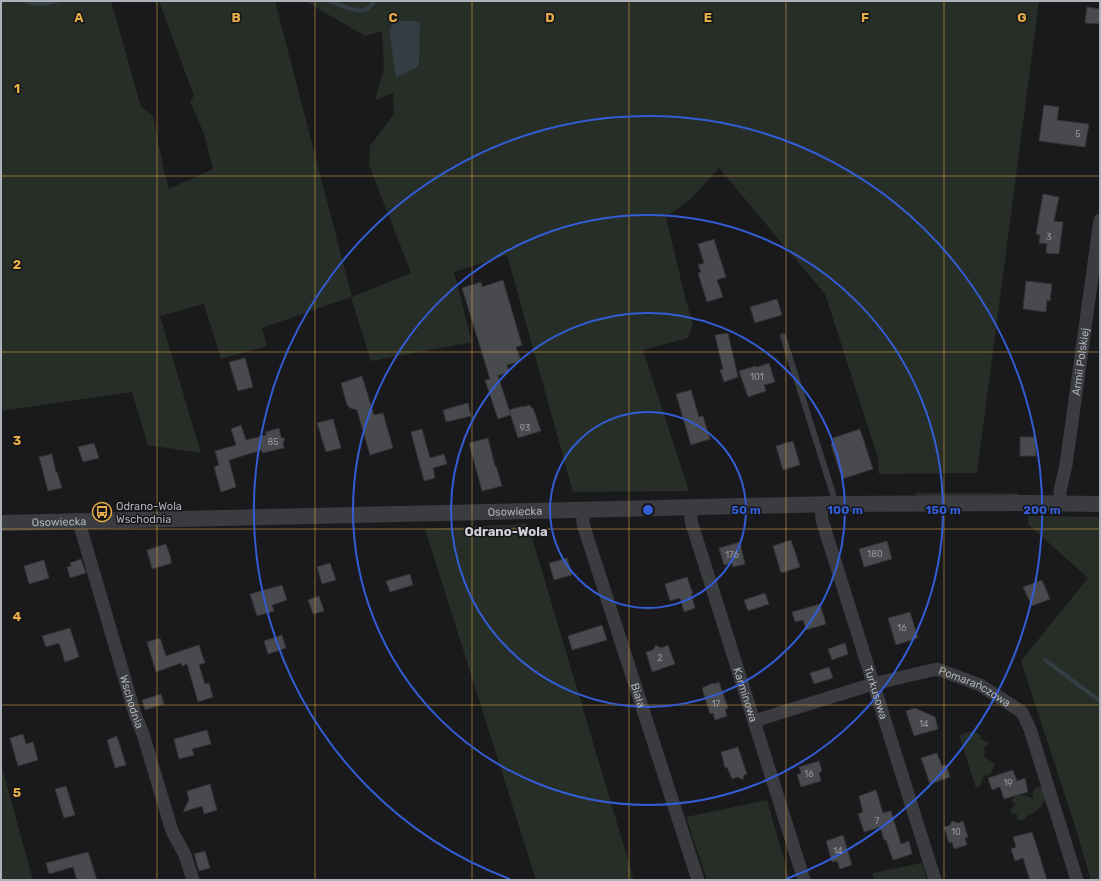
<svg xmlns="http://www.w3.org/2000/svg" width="1101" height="881" viewBox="0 0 1101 881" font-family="Rubik,sans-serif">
<rect width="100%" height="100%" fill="#1a1a1c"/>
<g fill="#262e27">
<path d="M1,1H111L141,107L153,116L164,171L169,189L213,169L204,134L190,101L194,96L159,1H275L352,297L411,273L369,165L370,146L394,114L393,93L375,100L384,68L382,31L365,36L305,1H1039L977,473L879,474L878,458L825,294L786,248L719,168L692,198L666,217L686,301L693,324L688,338L643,350L689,491L573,492L507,255L454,272L472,342L371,361L351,297L262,328L267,346L221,359L204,304L160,316L201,453L148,445L132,392L1,411Z"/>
<path d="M916,493H1018V494L1016,496L916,497Z"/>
<path d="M1028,516L1100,517V880H1091L1075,826L1021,661L1088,578L1028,524Z"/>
<path d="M528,524L634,880H536L425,529Z"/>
<path d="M972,731L981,735L980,739L990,743L984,748L985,754L983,756L995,764L990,775L984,776L980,786L976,788L959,735Z"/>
<path d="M1,764L33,880H1Z"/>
<path d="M1039,787L1045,789C1050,801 1037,812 1027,816L1026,819L1019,820L1016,819L1018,815L1011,813V810L1015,804L1012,802V799L1017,795L1028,796L1031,798H1033C1033,792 1032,790 1039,787Z"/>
<path d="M767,800L790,880H707L686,817Z"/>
<path d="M922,863L927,880H874L872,873Z"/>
</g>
<path fill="#333d44" d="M398,21H416L420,23L419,66L396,78L389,30L392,25Z"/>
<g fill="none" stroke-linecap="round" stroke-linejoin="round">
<g stroke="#333d44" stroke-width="4">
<path d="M26,1C37,6 47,3 58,1"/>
<path d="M330,1C338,4 357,13 365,10C369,9 371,5 374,1"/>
<path d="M1045,660L1100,701"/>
</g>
</g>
<g fill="#494a4e" stroke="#343437">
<path d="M1087,7L1100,9V24L1085,23Z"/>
<path d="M1044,105L1059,107L1057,120L1089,124L1085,147L1039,141Z"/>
<path d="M1043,194L1059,197L1054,221L1063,222L1059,254L1046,253L1047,244L1039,243L1040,235L1036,234Z"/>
<path d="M714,239L726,277L717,280L723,297L707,302L698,273L701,272L698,265L704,263L698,244Z"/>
<path d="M503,280L522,345L516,347L521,361L507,365L509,372L497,376H498L511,415L498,419L485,380L490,379L462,288L481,282L482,287Z"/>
<path d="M1026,281L1052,284L1050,301L1047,300L1046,312L1023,309Z"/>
<path d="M777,299L782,315L755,323L750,307Z"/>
<path d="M728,333L738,377L724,382L720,370L723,369L715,335Z"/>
<path d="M245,358L253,387L238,391L229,362Z"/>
<path d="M769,363L775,382L764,385L766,391L748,397L739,371L756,366L757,367Z"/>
<path d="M362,376L374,415L383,413L393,448L370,455L357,410L350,408L347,405L341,383Z"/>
<path d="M691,390L699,417L703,416L710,439L691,445L676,394Z"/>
<path d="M468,403L471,416L446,422L443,410Z"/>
<path d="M530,405L531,408H533L541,431L518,438L509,410L523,406V407Z"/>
<path d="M333,419L341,448L326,452L317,423Z"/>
<path d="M241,425L246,440L266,435V432L279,428L281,437L285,439L283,443L284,448L262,453V450L229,460L236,487L221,492L214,467L219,465L215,451L236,445L231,429Z"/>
<path d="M422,429L430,458L444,454L447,464L433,468L435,478L424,481L411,432Z"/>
<path d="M860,429L873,469L842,479L831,444L834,442L833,438Z"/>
<rect x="1020" y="437" width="16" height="19"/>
<path d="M488,438L495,466H496L502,486L482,491L469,443Z"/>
<path d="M793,441L800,465L783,470L776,446Z"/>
<path d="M94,443L99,458L83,462L78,447Z"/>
<path d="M52,454L56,472H57L62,488L48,491L39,457Z"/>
<path d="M791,540L800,567L781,573L773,546Z"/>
<path d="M887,541L892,559L864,567L859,549Z"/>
<path d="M740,542L745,564L733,567L732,563L724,565L719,548Z"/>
<path d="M166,544L171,559H170L172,563L152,569L147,550Z"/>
<path d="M567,558L572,575L554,580L549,563Z"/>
<path d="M81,559L86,573L70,578L67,567L71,566L70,563Z"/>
<path d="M44,560L49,578L29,584L24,566Z"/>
<path d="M330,563L336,580L322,584L317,567Z"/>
<path d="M410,574L413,585L390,592L386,581Z"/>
<path d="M687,577L693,594H691L695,608L684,612L680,598L670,601L665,584Z"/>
<path d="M1042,580L1050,599L1032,606L1023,587Z"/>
<path d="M282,585L287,600L272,605L274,611L257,616L250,594Z"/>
<path d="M765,593L769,604L748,611L744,600Z"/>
<path d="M319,596L324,611L313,614L308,600Z"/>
<path d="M820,604L826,624L806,630L803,620L795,622L792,612Z"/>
<path d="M910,612L918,638L896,645L888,618Z"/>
<path d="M602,625L607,640L572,650L568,636Z"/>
<path d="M70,628L79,657L65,662L59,643L46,647L42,636Z"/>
<path d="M282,635L286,648L268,654L264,641Z"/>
<path d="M160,638L166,656L199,645L205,663L199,665L205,684L209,683L213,697L198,702L187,664L182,666L181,663L156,672L147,642Z"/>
<path d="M845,643L848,654L832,660L828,649Z"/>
<path d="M656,645L661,648L668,645L675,664L652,672L646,652L653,650Z"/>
<path d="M829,667L833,678L814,684L810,673Z"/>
<path d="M719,682L728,708L725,709L727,716L715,720L713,713L710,714L702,688L713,683L715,684Z"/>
<path d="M161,694L164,704L145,710L142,700Z"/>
<path d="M915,708L935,717L938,729L914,736L906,711Z"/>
<path d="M207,730L211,744L192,749L194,755L179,759L174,739Z"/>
<path d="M23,734L26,744L33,742L38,760L18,766L10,738Z"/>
<path d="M117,736L126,765L115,768L107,740Z"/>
<path d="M738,747L747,774L744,775L743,780L738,777L732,779L727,767L725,768L721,752Z"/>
<path d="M937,753L942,766L946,765L950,777L930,784L921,758Z"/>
<path d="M819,761L822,771L819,773L821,781L801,787L797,775L801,773L799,767Z"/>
<path d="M1013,770L1017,781L1025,778L1028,792L1004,799L1000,787L992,790L988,778Z"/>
<path d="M210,784L217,810L204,814L202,806L183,812L189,800L187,791Z"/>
<path d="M66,786L75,815L64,818L55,789Z"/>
<path d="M876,790L883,813L891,811L901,844L909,841L912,854L893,860L886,840H884L880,827L864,832L858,814L863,812L859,796Z"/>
<path d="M952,821L958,823L963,821L968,837L965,838L967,845L954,849L952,842L949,843L944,827L950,825Z"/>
<path d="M1032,832L1035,841L1047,880H1030L1023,858L1015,861L1011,849L1016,847L1013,837Z"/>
<path d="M843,835L852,865L840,869L837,861L832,862L826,841Z"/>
<path d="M205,851L210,868L199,871L194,854Z"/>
<path d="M88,852L97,880H77L73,867L49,874L46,863Z"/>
</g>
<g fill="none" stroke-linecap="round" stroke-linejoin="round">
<path stroke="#3b3c40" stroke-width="6" d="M783,336L833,494L834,503"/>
<g stroke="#3b3c40" stroke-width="13">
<path id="s1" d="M1060,503V491L1066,465L1100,220"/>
<path id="s2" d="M821,504L822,520L935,880"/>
<path id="s3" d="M691,508V521L804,880"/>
<path id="s4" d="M583,510V524L698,880"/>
<path id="s5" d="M81,521V529L135,714L143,734L172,831L185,855L193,880"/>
<path id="s6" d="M754,721L873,684L937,669L956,676L980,685L999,697L1022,712L1030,729L1077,880"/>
</g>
<path stroke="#3b3c40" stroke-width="16" id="s7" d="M1,523L834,504L1028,503L1100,504"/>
</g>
<path fill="none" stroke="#e5ad49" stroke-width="1" stroke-opacity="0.55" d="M157,1V880M315,1V880M472,1V880M629,1V880M786,1V880M944,1V880M1,176H1100M1,352H1100M1,529H1100M1,705H1100"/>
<g fill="none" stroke="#335dd4" stroke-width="2">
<circle cx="648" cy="510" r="98"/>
<circle cx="648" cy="510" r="197"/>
<circle cx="648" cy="510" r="295"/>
<path d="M510 879A394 394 0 1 1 786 879"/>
</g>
<defs>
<symbol id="bus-ring" viewBox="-11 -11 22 22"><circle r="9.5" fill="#151517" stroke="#e5ad49" stroke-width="1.5"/><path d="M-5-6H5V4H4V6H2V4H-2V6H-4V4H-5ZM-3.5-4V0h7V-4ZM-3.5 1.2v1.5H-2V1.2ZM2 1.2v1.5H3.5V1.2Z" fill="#e5ad49"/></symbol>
</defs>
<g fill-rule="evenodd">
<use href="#bus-ring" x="91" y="501" width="22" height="22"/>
</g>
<g text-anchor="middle" stroke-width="3" stroke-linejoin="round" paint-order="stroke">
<g font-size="9" fill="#94979f">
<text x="1078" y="137">5</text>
<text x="1049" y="240">3</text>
<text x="757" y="380">101</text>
<text x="525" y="431">93</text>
<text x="273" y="445">85</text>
<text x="875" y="557">180</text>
<text x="732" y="558">176</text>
<text x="902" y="631">16</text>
<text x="660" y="661">2</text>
<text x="716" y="707">17</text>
<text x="924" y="727">14</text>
<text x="809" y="777">16</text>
<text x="1008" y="786">19</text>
<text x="877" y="824">7</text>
<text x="956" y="835">10</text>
<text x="838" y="854">14</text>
</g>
<g font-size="11" fill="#adb1ba" stroke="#151517">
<text dy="4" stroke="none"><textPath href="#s1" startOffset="143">Armii Polskiej</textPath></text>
<text dy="4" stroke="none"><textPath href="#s7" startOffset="514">Osowiecka</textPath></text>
<text dy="4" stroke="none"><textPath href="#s7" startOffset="58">Osowiecka</textPath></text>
<text dy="4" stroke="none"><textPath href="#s6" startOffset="232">Pomarańczowa</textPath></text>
<text dy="4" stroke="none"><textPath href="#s2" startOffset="197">Turkusowa</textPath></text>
<text dy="4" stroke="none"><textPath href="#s3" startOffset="195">Karminowa</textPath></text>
<text dy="4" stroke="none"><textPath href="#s4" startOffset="194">Biała</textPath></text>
<text dy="4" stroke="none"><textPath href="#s5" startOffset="188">Wschodnia</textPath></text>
</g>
<g font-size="11" fill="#adb1ba" stroke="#151517" text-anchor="start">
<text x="116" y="510">Odrano-Wola<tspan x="116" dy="13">Wschodnia</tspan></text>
</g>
<g font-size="13" font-weight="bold" fill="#ced0d6" stroke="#151517">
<text x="506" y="536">Odrano-Wola</text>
</g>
</g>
<g font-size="13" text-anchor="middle" font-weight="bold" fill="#e5ad49" stroke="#151517" stroke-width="3" stroke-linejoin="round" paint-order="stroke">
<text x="79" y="22">A</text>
<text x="236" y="22">B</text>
<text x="393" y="22">C</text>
<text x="550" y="22">D</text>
<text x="708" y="22">E</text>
<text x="865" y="22">F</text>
<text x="1022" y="22">G</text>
<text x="17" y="93">1</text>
<text x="17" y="269">2</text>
<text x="17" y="445">3</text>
<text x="17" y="621">4</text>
<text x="17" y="797">5</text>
</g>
<circle cx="648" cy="510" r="6" fill="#335dd4" stroke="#151517" stroke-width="2"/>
<g font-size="12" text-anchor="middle" font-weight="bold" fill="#335dd4" stroke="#151517" stroke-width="3" stroke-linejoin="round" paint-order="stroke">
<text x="746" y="514">50 m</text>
<text x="845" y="514">100 m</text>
<text x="943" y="514">150 m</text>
<text x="1042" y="514">200 m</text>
</g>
<rect width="1101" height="881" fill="none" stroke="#adb1ba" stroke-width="4"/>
</svg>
